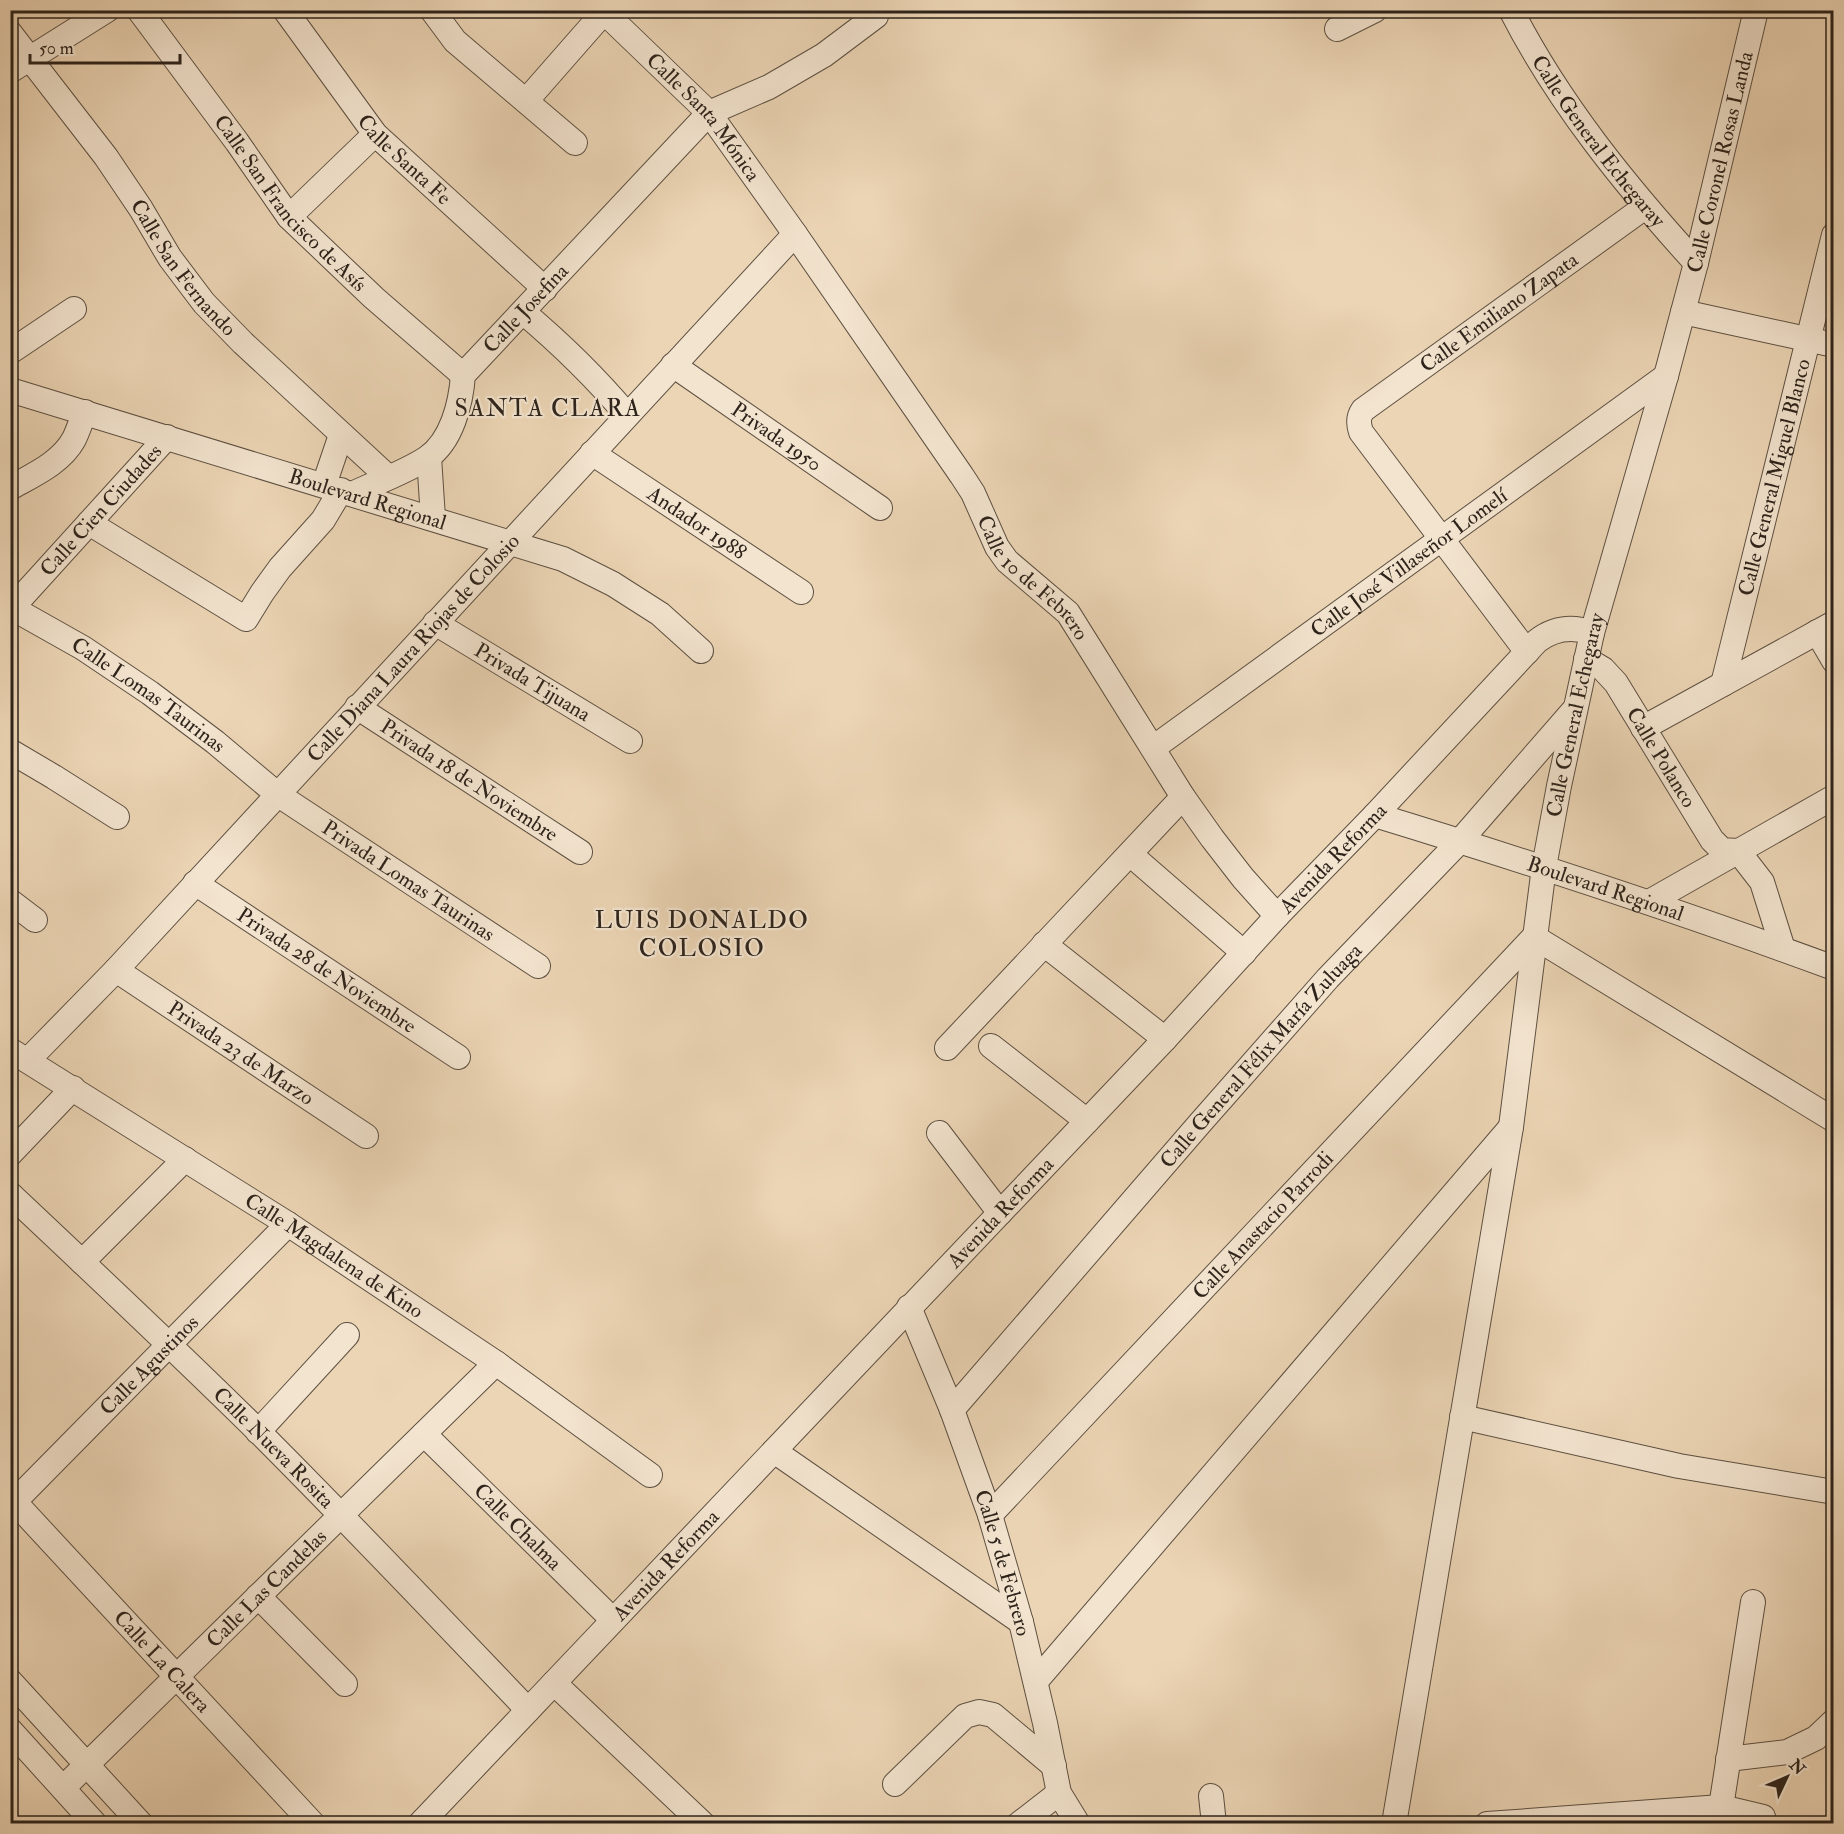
<svg xmlns="http://www.w3.org/2000/svg" width="1844" height="1834" viewBox="0 0 1844 1834" font-family="'IM FELL Double Pica',serif">
<rect width="100%" height="100%" fill="#ecd5b5"/>
<filter id="stains"><feTurbulence type="fractalNoise" baseFrequency=".00333" numOctaves="4"/><feColorMatrix values="0 0 0 0 .2 0 0 0 0 .09 0 0 0 0 .02 0 0 0 .5 -.17"/></filter>
<radialGradient id="worn" r=".72"><stop offset=".6" stop-color="#630" stop-opacity="0"/><stop offset="1" stop-color="#630" stop-opacity=".3"/></radialGradient>
<g fill="none" stroke-linecap="round" stroke-linejoin="round">
<defs>
<g id="minor">
<path id="s1" d="M139,10L237,142L289,217L374,298L463,375"/>
<path id="s2" d="M285,10L375,134L545,289"/>
<path d="M432,10L455,41L575,143"/>
<path id="s3" d="M602,10L709,113L795,234L962,476L973,493L997,547L1007,561L1068,613L1183,797L1212,838L1243,878L1277,916"/>
<path id="s4" d="M1511,10C1559,104 1626,186 1696,263"/>
<path d="M1337,29L1375,10"/>
<path id="s5" d="M10,33L106,157L141,209L170,258L204,303L243,343L388,477"/>
<path d="M10,71L107,10"/>
<path d="M526,101L604,12"/>
<path d="M289,217L375,134"/>
<path d="M523,312C561,344 595,377 627,415"/>
<path d="M1683,312L1834,345"/>
<path d="M10,352L74,309"/>
<path id="s6" d="M673,365L880,508"/>
<path id="s7" d="M10,390L563,559L613,584L660,614L701,651"/>
<path id="s8" d="M592,453L801,592"/>
<path d="M429,457L433,518"/>
<path d="M324,485L341,435"/>
<path d="M10,488C33,475 61,463 74,439C78,431 81,421 85,412"/>
<path id="s9" d="M352,494C375,483 406,472 427,458C452,441 461,403 463,375L709,113L769,87L824,55L876,16"/>
<path d="M89,523L246,619L262,593L280,568L323,520L341,490"/>
<path id="s10" d="M12,608L83,648L150,693L215,742L277,794L538,966"/>
<path id="s11" d="M10,610L167,437"/>
<path id="s12" d="M435,623L630,741"/>
<path d="M1817,632L1834,661"/>
<path id="s13" d="M1527,652L1361,432C1358,423 1358,417 1363,410L1645,207"/>
<path id="s14" d="M1586,659L1603,669L1616,683L1712,840L1722,850L1738,851L1762,882L1783,949"/>
<path id="s15" d="M1723,684L1834,235"/>
<path id="s16" d="M357,707L580,852"/>
<path d="M1643,728L1834,623"/>
<path id="s17" d="M1153,748L1666,376"/>
<path d="M10,751L54,777L117,817"/>
<path id="s18" d="M1375,815C1529,862 1682,912 1834,968"/>
<path d="M1130,854L1244,953"/>
<path id="s19" d="M195,883L458,1057"/>
<path d="M10,901L35,920"/>
<path d="M1649,902L1834,797"/>
<path d="M1044,944L1165,1039"/>
<path id="s20" d="M116,970L366,1136"/>
<path d="M991,1046L1087,1121"/>
<path d="M947,1048L1183,797"/>
<path id="s21" d="M10,1050L288,1224L496,1363L650,1475"/>
<path id="s22" d="M28,1060L116,970L795,234"/>
<path d="M939,1133L1000,1213"/>
<path d="M10,1154L73,1088"/>
<path id="s23" d="M10,1194C94,1273 178,1352 260,1433C351,1524 439,1617 528,1710"/>
<path d="M82,1262L185,1159"/>
<path id="s24" d="M909,1307L952,1410L990,1515L1021,1622L1045,1723L1059,1793L1078,1824"/>
<path id="s25" d="M952,1410L1201,1122L1328,978L1460,841L1573,711"/>
<path d="M1462,1417L1679,1466L1834,1492"/>
<path d="M258,1432L347,1335"/>
<path id="s26" d="M424,1434L613,1620"/>
<path d="M774,1451L1021,1622"/>
<path id="s27" d="M10,1497L313,1824"/>
<path id="s28" d="M10,1506L288,1224"/>
<path id="s29" d="M990,1515L1534,937L1834,1120"/>
<path d="M258,1596L345,1684"/>
<path d="M10,1681L141,1824"/>
<path d="M1036,1681L1511,1127"/>
<path d="M554,1683L703,1824"/>
<path d="M10,1730L95,1824"/>
<path d="M1728,1759L1787,1752L1816,1738L1834,1721"/>
<path d="M895,1784L965,1716L979,1712L993,1715L1054,1766"/>
<path id="s30" d="M63,1788L496,1363"/>
<path d="M1211,1796L1214,1824"/>
<path d="M1721,1807L1753,1602"/>
<path id="s31" d="M420,1824L1165,1039L1277,916L1375,815L1537,641C1554,628 1573,626 1592,633"/>
<path d="M1019,1824L1059,1793"/>
<path id="s32" d="M1394,1824L1511,1127L1544,867L1559,786L1592,633L1666,376L1696,263L1756,10"/>
<path d="M1487,1824L1721,1807L1763,1817L1765,1824"/>
</g>
</defs>
<use href="#minor" stroke="#5d5042" stroke-width="26"/>
<use href="#minor" stroke="#f3e4cf" stroke-width="24"/>
</g>
<g text-anchor="middle" stroke-width="4.5" stroke-linejoin="round" paint-order="stroke">
<g font-size="21" fill="#2d231b" stroke="#f3e4cf">
<text dy="7" stroke="none"><textPath href="#s3" startOffset="148">Calle Santa Mónica</textPath></text>
<text dy="7" stroke="none"><textPath href="#s4" startOffset="158">Calle General Echegaray</textPath></text>
<text dy="7" stroke="none"><textPath href="#s2" startOffset="192">Calle Santa Fe</textPath></text>
<text dy="7" stroke="none"><textPath href="#s32" startOffset="1696">Calle Coronel Rosas Landa</textPath></text>
<text dy="7" stroke="none"><textPath href="#s1" startOffset="246">Calle San Francisco de Asís</textPath></text>
<text dy="7" stroke="none"><textPath href="#s5" startOffset="292">Calle San Fernando</textPath></text>
<text dy="7" stroke="none"><textPath href="#s9" startOffset="268">Calle Josefina</textPath></text>
<text dy="7" stroke="none"><textPath href="#s13" startOffset="466">Calle Emiliano Zapata</textPath></text>
<text dy="7" stroke="none"><textPath href="#s6" startOffset="126">Privada 1950</textPath></text>
<text dy="7" stroke="none"><textPath href="#s15" startOffset="213">Calle General Miguel Blanco</textPath></text>
<text dy="7" stroke="none"><textPath href="#s7" startOffset="374">Boulevard Regional</textPath></text>
<text dy="7" stroke="none"><textPath href="#s11" startOffset="135">Calle Cien Ciudades</textPath></text>
<text dy="7" stroke="none"><textPath href="#s8" startOffset="126">Andador 1988</textPath></text>
<text dy="7" stroke="none"><textPath href="#s17" startOffset="316">Calle José Villaseñor Lomelí</textPath></text>
<text dy="7" stroke="none"><textPath href="#s3" startOffset="717">Calle 10 de Febrero</textPath></text>
<text dy="7" stroke="none"><textPath href="#s22" startOffset="564">Calle Diana Laura Riojas de Colosio</textPath></text>
<text dy="7" stroke="none"><textPath href="#s12" startOffset="114">Privada Tijuana</textPath></text>
<text dy="7" stroke="none"><textPath href="#s10" startOffset="162">Calle Lomas Taurinas</textPath></text>
<text dy="7" stroke="none"><textPath href="#s32" startOffset="1124">Calle General Echegaray</textPath></text>
<text dy="7" stroke="none"><textPath href="#s14" startOffset="126">Calle Polanco</textPath></text>
<text dy="7" stroke="none"><textPath href="#s16" startOffset="134">Privada 18 de Noviembre</textPath></text>
<text dy="7" stroke="none"><textPath href="#s31" startOffset="1329">Avenida Reforma</textPath></text>
<text dy="7" stroke="none"><textPath href="#s10" startOffset="482">Privada Lomas Taurinas</textPath></text>
<text dy="7" stroke="none"><textPath href="#s18" startOffset="242">Boulevard Regional</textPath></text>
<text dy="7" stroke="none"><textPath href="#s19" startOffset="158">Privada 28 de Noviembre</textPath></text>
<text dy="7" stroke="none"><textPath href="#s20" startOffset="150">Privada 23 de Marzo</textPath></text>
<text dy="7" stroke="none"><textPath href="#s25" startOffset="470">Calle General Félix María Zuluaga</textPath></text>
<text dy="7" stroke="none"><textPath href="#s31" startOffset="843">Avenida Reforma</textPath></text>
<text dy="7" stroke="none"><textPath href="#s29" startOffset="398">Calle Anastacio Parrodi</textPath></text>
<text dy="7" stroke="none"><textPath href="#s21" startOffset="384">Calle Magdalena de Kino</textPath></text>
<text dy="7" stroke="none"><textPath href="#s28" startOffset="198">Calle Agustinos</textPath></text>
<text dy="7" stroke="none"><textPath href="#s23" startOffset="366">Calle Nueva Rosita</textPath></text>
<text dy="7" stroke="none"><textPath href="#s26" startOffset="132">Calle Chalma</textPath></text>
<text dy="7" stroke="none"><textPath href="#s24" startOffset="273">Calle 5 de Febrero</textPath></text>
<text dy="7" stroke="none"><textPath href="#s31" startOffset="357">Avenida Reforma</textPath></text>
<text dy="7" stroke="none"><textPath href="#s30" startOffset="285">Calle Las Candelas</textPath></text>
<text dy="7" stroke="none"><textPath href="#s27" startOffset="224">Calle La Calera</textPath></text>
</g>
<g font-size="24" letter-spacing="1.5" fill="#2d231b" stroke="#f3e4cf">
<text x="548" y="416">SANTA CLARA</text>
<text x="702" y="928">LUIS DONALDO<tspan x="702" dy="28">COLOSIO</tspan></text>
</g>
</g>
<rect width="1844" height="1834" fill="none" stroke="#ecd5b5" stroke-width="36"/>
<rect x="12" y="12" width="1820" height="1810" fill="none" stroke="#2d231b" stroke-width="3"/>
<rect x="18" y="18" width="1808" height="1798" fill="none" stroke="#2d231b" stroke-width="1.5"/>
<g transform="translate(1787 1777) rotate(46)" stroke="#f3e4cf" stroke-width="4.5" paint-order="stroke">
<path d="M0-4.5L10 22L0 15L-10 22Z" fill="#2d231b"/>
<text y="-9" font-size="16" font-weight="bold" text-anchor="middle" fill="#2d231b">N</text>
</g>
<path d="M30 54v9h150v-9" fill="none" stroke="#2d231b" stroke-width="3"/>
<text x="39" y="54" font-size="18" fill="#2d231b" stroke="#f3e4cf" stroke-width="4.5" paint-order="stroke">50 m</text>
<rect width="100%" height="100%" filter="url(#stains)"/>
<rect width="100%" height="100%" fill="url(#worn)"/>
</svg>
